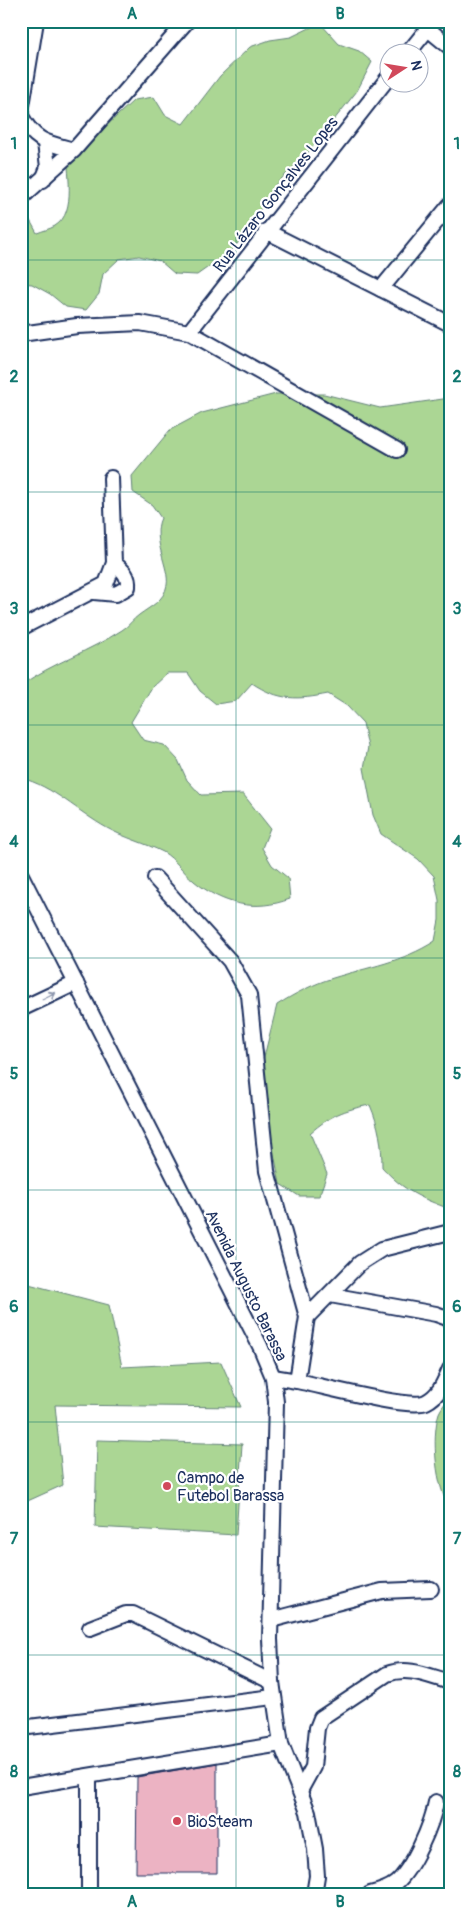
<svg xmlns="http://www.w3.org/2000/svg" width="471" height="1915" viewBox="0 0 471 1915" font-family="Pangolin,sans-serif">
<rect width="100%" height="100%" fill="#fff"/>
<filter id="ink" filterUnits="userSpaceOnUse"><feTurbulence type="fractalNoise" baseFrequency=".02" numOctaves="2"/><feDisplacementMap in="SourceGraphic" scale="10" xChannelSelector="R" yChannelSelector="G"/><feConvolveMatrix kernelMatrix="1 2 1 2 8 2 1 2 1" color-interpolation-filters="sRGB"/></filter>
<g filter="url(#ink)">
<g fill="#abd694" stroke="#638279">
<path d="M320,23L339,44L359,51L372,62L357,91L306,155L276,184L244,236L231,251L197,275L175,274L160,261L139,256L119,259L103,274L99,294L86,310L66,307L50,294L32,284L21,283V213L27,215L37,233C42,231 50,229 55,226C78,212 66,169 67,147L104,128L134,100L154,97L165,115L183,124L220,76L250,47L270,40L291,37Z"/>
<path d="M276,394H324L380,408L450,398V1209C420,1198 404,1191 382,1167C382,1144 379,1126 370,1105C343,1110 331,1115 310,1133L327,1174L319,1196H299L280,1184L266,1113L261,1069L277,1005C294,994 313,984 333,978C368,967 403,962 435,941L439,920V900L434,876L418,859L381,834L373,815L364,768L368,747L363,723L347,706L328,694C298,700 279,701 252,683L236,701L216,704L200,691L188,673H167L152,687L131,722L143,740L164,745L178,760L187,780L201,795L243,794L270,828L262,848L272,865L288,878L290,899C255,912 223,905 194,881C183,872 175,859 163,852C145,843 125,838 107,828C78,812 53,786 21,778V685C53,663 90,651 122,630C129,626 133,619 139,615C151,606 164,601 167,585C170,568 151,539 161,518L152,505L133,492L132,476L170,430L202,413Z"/>
<path d="M21,1282L109,1305L122,1367L221,1362L241,1407L55,1405L63,1485L21,1504Z"/>
<path d="M450,1397V1508C436,1488 431,1437 439,1413C441,1408 446,1402 450,1397Z"/>
<path d="M97,1440L242,1444L236,1535L95,1527Z"/>
</g>
<path fill="#ecb3c3" stroke="#1b2f5e" d="M217,1763V1873H136L137,1777Z"/>
<g fill="none" stroke-linecap="round" stroke-linejoin="round">
<defs>
<g id="minor">
<path d="M428,29L450,47"/>
<path d="M409,52L434,21"/>
<path d="M21,112L36,21"/>
<path d="M21,116C35,142 47,143 74,150"/>
<path d="M43,180L48,167L45,143"/>
<path d="M21,198L74,150L187,21"/>
<path d="M266,231L450,324"/>
<path d="M381,289L450,205"/>
<path d="M189,332L388,78"/>
<path d="M21,334L77,326L140,323L189,332L397,450"/>
<path d="M94,592L116,594L128,587C129,575 123,571 114,563"/>
<path d="M21,628L106,584L114,563L111,478"/>
<path d="M21,875L260,1346L273,1377L276,1402L270,1639L272,1682L281,1744L308,1812L315,1849L317,1876L314,1894"/>
<path d="M155,878L230,961L249,995L267,1171L307,1317L297,1381L273,1377"/>
<path d="M21,1009L76,983"/>
<path d="M330,1295L436,1314L450,1319"/>
<path d="M307,1317L360,1263L382,1249L450,1232"/>
<path d="M297,1381C319,1385 410,1410 426,1402C440,1395 444,1382 450,1369"/>
<path d="M271,1620L382,1591L431,1589"/>
<path d="M90,1628L126,1614H133L272,1682"/>
<path d="M29,1727L273,1697"/>
<path d="M21,1787L281,1744"/>
<path d="M301,1789L313,1767L317,1728L321,1718L387,1674C409,1666 428,1676 450,1682"/>
<path d="M89,1894V1776"/>
<path d="M370,1894C378,1892 389,1889 396,1883C413,1868 432,1825 436,1802"/>
</g>
</defs>
<use href="#minor" stroke="#1b2f5e" stroke-width="18"/>
<use href="#minor" stroke="#fff" stroke-width="14"/>
</g>
<defs><path id="oneway-shaft" d="M-6 0H5M1.5-3L5.5 0L1.5 3" fill="none" stroke-width="1.6" stroke-linecap="round" stroke-linejoin="round" transform="scale(1.25)"/></defs>
<use stroke="#8d97ae" href="#oneway-shaft" transform="translate(49 996) rotate(-26)"/>
</g>
<path fill="none" stroke="#0f766e" stroke-width="1" stroke-opacity="0.55" d="M236,21V1894M21,260H450M21,492H450M21,725H450M21,958H450M21,1190H450M21,1422H450M21,1655H450"/>
<g fill="#d1495b" stroke="#fff" stroke-width="2">
<circle cx="167" cy="1486" r="5"/>
<circle cx="177" cy="1821" r="5"/>
</g>
<g text-anchor="middle" stroke-width="4.5" stroke-linejoin="round" paint-order="stroke">
<g font-size="16" fill="#1b2f5e" stroke="#fff">
<text transform="translate(275 194) rotate(-52)" y="6">Rua Lázaro Gonçalves Lopes</text>
<text transform="translate(247 1285) rotate(64)" y="6">Avenida Augusto Barassa</text>
</g>
<g font-size="16" fill="#1b2f5e" stroke="#fff" text-anchor="start">
<text x="177" y="1483">Campo de<tspan x="177" dy="18">Futebol Barassa</tspan></text>
<text x="187" y="1827">BioSteam</text>
</g>
</g>
<rect width="471" height="1915" fill="none" stroke="#fff" stroke-width="55"/>
<g transform="translate(404 68) rotate(78)"><circle r="24" fill="#ffffff" stroke="#a4acbf"/>
<path d="M0-4L9 19L0 12L-9 19Z" fill="#d1495b"/>
<text y="-8" font-size="14" font-weight="bold" text-anchor="middle" fill="#1b2f5e">N</text>
</g>
<rect x="28" y="28" width="416" height="1860" fill="none" stroke="#0f766e" stroke-width="2"/>
<g font-size="16" text-anchor="middle" font-weight="bold" fill="#0f766e">
<text x="132" y="19">A</text>
<text x="340" y="19">B</text>
<text x="14" y="149">1</text>
<text x="457" y="149">1</text>
<text x="14" y="382">2</text>
<text x="457" y="382">2</text>
<text x="14" y="614">3</text>
<text x="457" y="614">3</text>
<text x="14" y="847">4</text>
<text x="457" y="847">4</text>
<text x="14" y="1079">5</text>
<text x="457" y="1079">5</text>
<text x="14" y="1312">6</text>
<text x="457" y="1312">6</text>
<text x="14" y="1544">7</text>
<text x="457" y="1544">7</text>
<text x="14" y="1777">8</text>
<text x="457" y="1777">8</text>
<text x="132" y="1907">A</text>
<text x="340" y="1907">B</text>
</g>
</svg>
